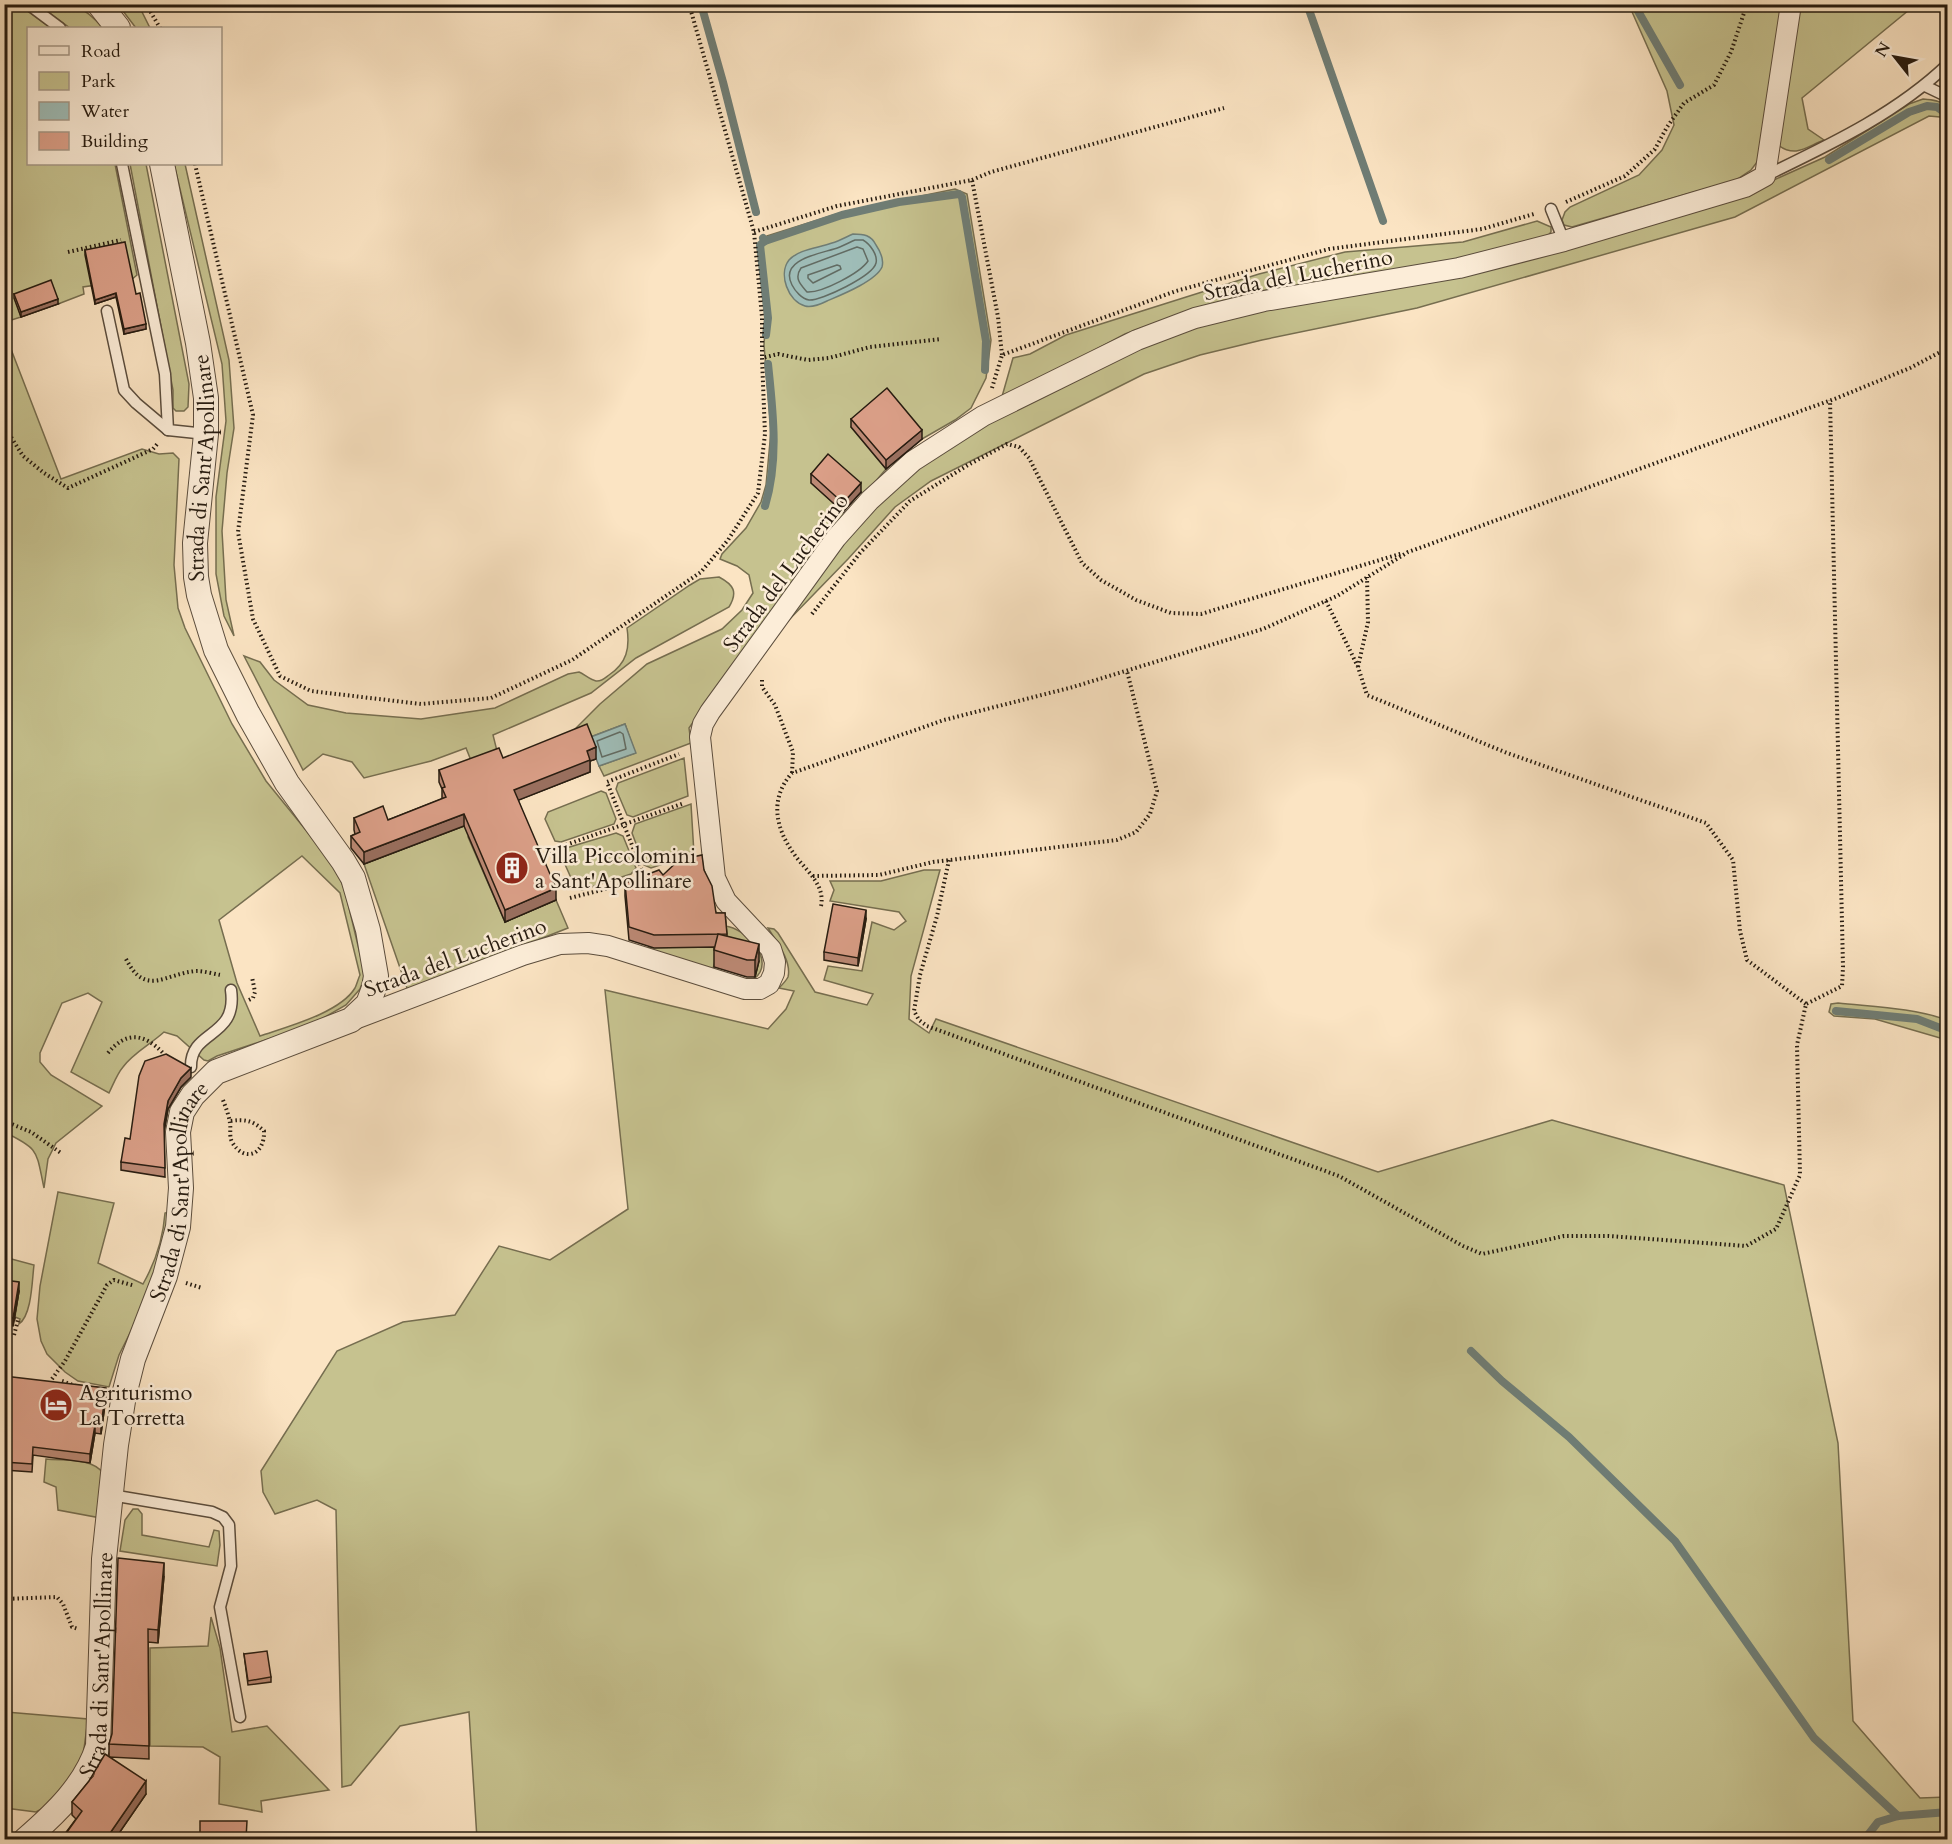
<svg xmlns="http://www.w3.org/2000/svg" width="1952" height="1844" viewBox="0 0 1952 1844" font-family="Cardo,serif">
<rect width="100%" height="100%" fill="#fbe4c3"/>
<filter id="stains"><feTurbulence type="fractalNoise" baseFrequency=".00333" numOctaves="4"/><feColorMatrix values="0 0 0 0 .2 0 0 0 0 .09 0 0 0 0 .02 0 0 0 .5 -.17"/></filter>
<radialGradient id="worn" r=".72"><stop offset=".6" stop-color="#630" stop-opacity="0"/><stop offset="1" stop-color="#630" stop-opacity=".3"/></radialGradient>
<g fill="#c6c28f" stroke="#766e50" stroke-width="1.5" fill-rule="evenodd">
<path d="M4,5H19L51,28H28V164H115L137,275L131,280L83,287L84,294L58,304L51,285L15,298L21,317L5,322Z"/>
<path d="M39,5C72,4 79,1 103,28H70Z"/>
<path d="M115,5H135L142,12L150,28H136L123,11Z"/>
<path d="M1629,5H1784L1761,157L1751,170L1736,180L1572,227L1564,225L1562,220L1565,212L1570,207L1639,175L1662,150L1674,125L1667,91Z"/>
<path d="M1799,5H1915L1802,98L1808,129L1824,140C1806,147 1796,158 1778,145Z"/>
<path d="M1923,99C1945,101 1947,102 1947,124L1940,117L1929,116L1735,217L1417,308L1262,340L1200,355L1144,374L931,481L895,507L848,559L782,627L840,547L879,502L916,467L984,421L1171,331L1765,184L1825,157L1909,104Z"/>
<path d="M130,164H146L189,384L188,407L184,411H176L173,408V390Z"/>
<path d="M174,164H185L229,360L234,428L227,473L222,531L226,600L234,636L224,616L216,574V497L226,421L222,364Z"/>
<path d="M955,189L967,194L991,340L986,378L971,408L955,420L922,439L887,397L851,427L886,469L864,495L828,463L811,483L846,514L803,568L689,728L691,743L604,776L599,766L635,753L625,724L588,738L574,730L600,704L647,664L722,629L742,610L753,593L749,575L737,566L720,559L722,554L746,528L761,502L766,485L771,431L764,345L766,316L760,241L767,236L843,212Z"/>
<path d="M1537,221L1551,227V232L1545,239L1440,266L1253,292L1182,313L1125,334L1001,400L1013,358L1030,354L1066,335L1259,274L1345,252L1463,242Z"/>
<path d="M4,331L61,479L142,449L159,454L173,453L179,459L174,565L178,608L185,628L232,724L266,781L335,866L345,891L365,975L360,989L346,1005L311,1025L217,1056L208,1061L204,1060L177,1036L164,1032C151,1044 133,1053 123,1067C117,1074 113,1085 109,1093L71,1072L102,1002L88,993L62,1003L40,1053V1062L51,1075L102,1106L56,1143L48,1159L44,1188C36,1151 40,1149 4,1132ZM302,856L340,893L360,975C358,979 357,984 355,988C340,1013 286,1027 260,1036L237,983L219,920Z"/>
<path d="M719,577C734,585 738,592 729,607L636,658L591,693L493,735L499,759L474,768L466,748L431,761L364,778L352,762L323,754L303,770L244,656L260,662L274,680L308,705L346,713L421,719L495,708L568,674L579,672C584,674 590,680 596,681C601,682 605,678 609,675C627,663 630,648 627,628L690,585L700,579Z"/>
<path d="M684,758L688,796L633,817L627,815L616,789L618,783Z"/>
<path d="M601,791L606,793L616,819L614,824L561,842L555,841L545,819L548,812Z"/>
<path d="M512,794L468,837L505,922L556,900L568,928L408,991L364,864L454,829Z"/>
<path d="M691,804L694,854L651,868L644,865L632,833L635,824Z"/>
<path d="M616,833L623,836L636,868L631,874L582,890L575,887L560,853L563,849Z"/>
<path d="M924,870H940L911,976L909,1019L929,1033L936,1019L1378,1172L1552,1120L1784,1185L1838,1443L1853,1721L1920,1798L1947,1797V1839H477L469,1712L400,1726L351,1785L342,1787L336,1510L317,1500L275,1514L263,1492L261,1471L337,1351L403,1322L455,1315L499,1246L550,1260L628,1209L605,990L768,1029L786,1009L794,991L779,988C782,985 786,981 788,977C792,961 776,941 768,928L774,929L778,933L815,992L867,1005L873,994L824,980L828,966L862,971L872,922L894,930L906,921L899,912L830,901L834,890L830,881H881Z"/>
<path d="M725,926C746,928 777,961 754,979L758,961L718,951L712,972L630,948L688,947Z"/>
<path d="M1838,1003C1875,1007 1913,1008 1947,1020V1040L1875,1019L1834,1016L1829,1012L1831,1004Z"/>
<path d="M58,1192L114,1203L98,1263L143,1284C156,1261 163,1240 165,1213L169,1212L167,1237L144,1305L119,1355L109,1387L78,1381L65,1372L47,1354L41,1341L37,1319L40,1286Z"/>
<path d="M4,1257L34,1265C32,1280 32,1315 19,1324L20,1319L15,1317L19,1291L5,1289Z"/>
<path d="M46,1459C64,1461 91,1457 103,1473L101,1518L58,1510L56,1487L44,1482Z"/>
<path d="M133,1509H138L142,1514V1535L209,1547L214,1530L219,1531L220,1545L217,1566L120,1551L125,1520Z"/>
<path d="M211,1617L220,1648L232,1732L267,1726L329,1790L261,1801L262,1812L219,1804L220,1757L203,1747L150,1746V1648L208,1646Z"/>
<path d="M6,1712L88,1719L83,1756L71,1778L49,1805L36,1812L5,1808Z"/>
</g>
<g fill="#9fbeb9" stroke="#6f7d75" stroke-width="1.5">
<path d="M853,234C864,234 871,235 876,245C880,251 884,260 882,267C876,281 841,295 827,301C821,304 812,308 805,306C788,301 778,274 789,260C799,249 819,248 832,243C839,241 846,237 853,234Z"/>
<path d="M625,724L636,753L599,766L588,738Z"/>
</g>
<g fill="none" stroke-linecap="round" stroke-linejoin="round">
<g stroke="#626c64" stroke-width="1.5">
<path d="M855,240H863C870,244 878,255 876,263C873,276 821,301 809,300C802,299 795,291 792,285C779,260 818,254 834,249C841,247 848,243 855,240Z"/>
<path d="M857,247L863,249L868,261C860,273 822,293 807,292C800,284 794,278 801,268Z"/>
<path d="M837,265L840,266L841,269L813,283L808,278V275Z"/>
<path d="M620,732L623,734L626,749L602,757L597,741Z"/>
</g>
<g stroke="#6f7d75" stroke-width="8">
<path d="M701,4L723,82L756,212"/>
<path d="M1307,4L1383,221"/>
<path d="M1634,4L1680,85"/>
<path d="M1829,160L1909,112L1927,106L1937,107L1948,115"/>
<path d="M763,238L765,241L842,215L899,202L959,194L962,197L986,341L985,370"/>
<path d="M765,241L760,245L768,318L766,335"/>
<path d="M765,506C779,460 773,412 768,364"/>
<path d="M1836,1011L1917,1019L1948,1031"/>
<path d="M1471,1351L1502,1381L1569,1437L1675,1541L1814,1738L1898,1816"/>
<path d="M1864,1840L1878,1822L1898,1816L1948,1812"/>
</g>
<defs>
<g id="service">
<path d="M28,4L60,28"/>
<path d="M1925,86L1948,97"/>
<path d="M122,164L165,374L168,430L206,434"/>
<path d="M1765,176C1829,145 1896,114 1948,64"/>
<path d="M1551,209L1564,241"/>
<path d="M107,311L124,390L136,403L168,430"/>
<path d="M191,1067C190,1029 238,1039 231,990"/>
<path d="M111,1495L212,1512L223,1517L229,1525L231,1566L220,1607L240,1717"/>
</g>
<path id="minor" d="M355,1019L523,955L560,944L588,943L608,946L745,989H760L769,984L774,973L775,962L771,949L726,901L715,878L700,737L703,724L710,712L836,538L870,500L913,461L983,416L1137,340L1195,318L1264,301L1459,268L1564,241L1745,187L1765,176L1791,4"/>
<g id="tertiary">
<path d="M99,4L118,28"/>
<path id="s1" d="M25,1840C55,1814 86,1785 98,1746L104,1559L116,1445L124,1395L133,1359L165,1276L178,1227L181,1188L178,1132L182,1112L193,1095L216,1072L351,1020L368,1004L374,988L376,976L368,930L353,878L343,861L287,783L248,714L216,650L199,595L196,577L195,543L206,434V398L198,343L162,164"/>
</g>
</defs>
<use href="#service" stroke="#5b4d3d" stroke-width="13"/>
<use href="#minor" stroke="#5b4d3d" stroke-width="22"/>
<use href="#tertiary" stroke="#5b4d3d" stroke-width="26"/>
<g stroke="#261b10" stroke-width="4" stroke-dasharray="1.5 3" stroke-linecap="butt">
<path d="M146,4L160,28"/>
<path d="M689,4L754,232L762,317V358"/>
<path d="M195,164L253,415L238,532L253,619L280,676L311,691L421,704L491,698L572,660L701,572L728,540L758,493L765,434L762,358L778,354L808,360L829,358L870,347L941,339"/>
<path d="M972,180L991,172L1224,108"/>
<path d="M1566,202L1625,176L1655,149L1667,127L1684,103L1714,85L1731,52L1747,4"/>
<path d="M754,232L837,206L972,180L998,317L1002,355"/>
<path d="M68,252L121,240"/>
<path d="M992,388L1002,355L1176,291L1329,249L1482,229L1534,214"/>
<path d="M4,426L23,456L44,473L68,488L153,449L158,443"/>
<path d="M1326,601L1358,667L1367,695L1507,753L1706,823L1733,860L1740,931L1747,960L1806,1004"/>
<path d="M812,614L860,553L910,501L968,465L1007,444L1019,447L1029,458L1082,563L1101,580L1136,600L1171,613L1201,614L1403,553"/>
<path d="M1358,667L1368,622L1367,577"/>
<path d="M762,680V687L775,705L793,752L792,773"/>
<path d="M549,851L684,803"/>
<path d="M949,860L937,916L920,975L914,1011L919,1020L927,1026L1339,1176L1463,1246L1482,1254L1564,1236H1609L1746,1246L1776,1229L1800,1175L1797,1045L1806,1004L1842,986L1843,967L1830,400"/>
<path d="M813,876L879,875L933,862L1117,840L1136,832L1150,814L1157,791L1127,671"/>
<path d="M645,878L607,782L679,754"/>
<path d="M570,898L629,883"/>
<path d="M821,906C825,886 809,873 797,858C776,831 768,800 792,773L944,720L1073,687L1263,629L1337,596L1408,552L1837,398L1910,368L1948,348"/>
<path d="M126,959C146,998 165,973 197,971C204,971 214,974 221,975"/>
<path d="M249,1000L253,998L255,992L252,977"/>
<path d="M108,1053C126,1031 144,1033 163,1053"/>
<path d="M223,1100C226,1108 229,1116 230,1123C231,1130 229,1136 232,1142C244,1163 265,1155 264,1131C253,1120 244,1119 230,1121"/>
<path d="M4,1121L31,1132L61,1153"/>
<path d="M186,1283L202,1288"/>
<path d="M14,1335L18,1320L14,1319"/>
<path d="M4,1362H10"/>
<path d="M52,1379L65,1361L107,1285L114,1280L135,1286"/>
<path d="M62,1381L76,1386"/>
<path d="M4,1599L57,1597L63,1604L72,1627L78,1629"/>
</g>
<use href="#service" stroke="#fcedd8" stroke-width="10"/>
<use href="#minor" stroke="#fcedd8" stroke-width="20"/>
<use href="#tertiary" stroke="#fcedd8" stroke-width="24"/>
</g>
<g fill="#bd8a76" stroke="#261b10" stroke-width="1.5">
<path d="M85,250L136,294L146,329L124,334L116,297L95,304L85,255Z"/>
<path d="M14,294L58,304L21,317L14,298Z"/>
<path d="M851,419L922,439L886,469L851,427Z"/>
<path d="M811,474L861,492L843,512L811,483Z"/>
<path d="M503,758L596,759L590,761V772L518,800L556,900L505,922L464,826L364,864L351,848V836L355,834L354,830V818L388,820L442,799V789L439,782V770Z"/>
<path d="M704,870L716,913H725L727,936L759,961L755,977H747L714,967V947L654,948L629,940L625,896V883L663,875Z"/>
<path d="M866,919L858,966L824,960V952Z"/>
<path d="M191,1077L181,1087L168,1109L164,1131L165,1177L121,1170V1162L130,1139Z"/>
<path d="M4,1280L19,1291L13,1326L4,1325Z"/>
<path d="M4,1376L106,1397L101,1434L95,1433L90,1463L33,1455L32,1472L4,1470Z"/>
<path d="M164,1576L158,1643L148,1642L149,1759L110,1757L146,1794L115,1839H61L76,1819L72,1815V1802L109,1757V1744Z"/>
<path d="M244,1654L271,1677V1682L248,1685Z"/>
</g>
<g fill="#9a7060" stroke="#261b10" stroke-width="1.5">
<path d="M116,293V297L95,304V300Z"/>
<path d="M58,299V304L21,317V312Z"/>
<path d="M146,324V329L124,334V329Z"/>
<path d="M922,430V439L886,469V460Z"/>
<path d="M861,483V492L843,512V503Z"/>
<path d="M596,747V759L590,761V772L514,802V790L587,751Z"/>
<path d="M464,814V826L364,864V852Z"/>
<path d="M556,888V900L505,922V910Z"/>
<path d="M866,910V919L858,966V958Z"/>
<path d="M759,944V961L755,977V960Z"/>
<path d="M191,1068V1077L181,1087L168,1109L164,1132V1124L168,1101L181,1078Z"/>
<path d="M19,1282V1291L13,1326V1318Z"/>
<path d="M106,1388V1397L101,1434V1426Z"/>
<path d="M95,1425V1433L90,1463V1454Z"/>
<path d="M164,1563V1576L158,1643V1630Z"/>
<path d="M146,1781V1794L115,1839H106Z"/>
</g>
<g fill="#dca089" stroke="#261b10" stroke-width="1.5">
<path d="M125,242L136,294L140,293L146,324L124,329L116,293L95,300L85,250Z"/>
<path d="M51,280L58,299L21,312L14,294Z"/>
<path d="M887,388L922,430L886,460L851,419Z"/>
<path d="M828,454L861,483L843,503L811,474Z"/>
<path d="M587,724L596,747L587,751L590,760L514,790L556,888L505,910L464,814L364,852L351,836L360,832L354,818L383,806L388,820L446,797L442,788L445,787L439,770L499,748L503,758Z"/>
<path d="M702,855L704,870L712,886L716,913H725L727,934L654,935L629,927L625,883L659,870L663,875L679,860Z"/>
<path d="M833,904L866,910L858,958L824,952Z"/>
<path d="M718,934L759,944L755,960H747L714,950Z"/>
<path d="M166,1054L191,1068L181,1078L168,1101L164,1124L165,1168L121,1162L125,1138L130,1139L139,1076L145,1061Z"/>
<path d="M4,1280L19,1282L13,1318L4,1316Z"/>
<path d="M4,1376L106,1388L101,1426L95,1425L90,1454L33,1447L32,1464L4,1462Z"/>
<path d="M118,1558L164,1563L158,1630L148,1629L149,1746L109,1744L112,1734Z"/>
<path d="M267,1651L271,1677L248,1681L244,1654Z"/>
<path d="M105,1754L146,1781L106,1839H62L82,1811L72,1802L89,1781Z"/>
<path d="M200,1821H247L246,1839H200Z"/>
</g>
<defs>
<symbol id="building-disc" viewBox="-11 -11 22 22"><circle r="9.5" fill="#8f2418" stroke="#fcedd8"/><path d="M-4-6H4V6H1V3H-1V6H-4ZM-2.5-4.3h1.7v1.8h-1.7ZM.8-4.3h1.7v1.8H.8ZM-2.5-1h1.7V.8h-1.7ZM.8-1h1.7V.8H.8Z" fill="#fff"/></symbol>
<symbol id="hotel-disc" viewBox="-11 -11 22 22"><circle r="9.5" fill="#8f2418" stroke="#fcedd8"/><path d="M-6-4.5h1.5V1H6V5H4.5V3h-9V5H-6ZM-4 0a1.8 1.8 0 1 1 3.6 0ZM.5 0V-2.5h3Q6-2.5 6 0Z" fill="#fff"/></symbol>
</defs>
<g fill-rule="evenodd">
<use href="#building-disc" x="493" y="849" width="38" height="38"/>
<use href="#hotel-disc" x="37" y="1386" width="38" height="38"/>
</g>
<g text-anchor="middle" stroke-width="5" stroke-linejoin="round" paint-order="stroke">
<g font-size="22" fill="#261b10" stroke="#fcedd8">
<text transform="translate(1298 274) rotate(-11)" y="8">Strada del Lucherino</text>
<text dy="8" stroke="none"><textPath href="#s1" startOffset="1568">Strada di Sant'Apollinare</textPath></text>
<text transform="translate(785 572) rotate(-53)" y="8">Strada del Lucherino</text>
<text transform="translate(455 957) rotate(-20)" y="8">Strada del Lucherino</text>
<text dy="8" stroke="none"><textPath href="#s1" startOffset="687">Strada di Sant'Apollinare</textPath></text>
<text dy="8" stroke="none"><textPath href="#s1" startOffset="201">Strada di Sant'Apollinare</textPath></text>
</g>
<g font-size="22" fill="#261b10" stroke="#fcedd8" text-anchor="start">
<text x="535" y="863">Villa Piccolomini<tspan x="535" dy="25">a Sant'Apollinare</tspan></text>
<text x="79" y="1400">Agriturismo<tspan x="79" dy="25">La Torretta</tspan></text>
</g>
</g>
<rect width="1952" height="1844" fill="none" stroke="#fbe4c3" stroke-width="24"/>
<rect x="6" y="6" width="1940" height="1832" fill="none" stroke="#261b10" stroke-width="3"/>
<rect x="12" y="12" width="1928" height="1820" fill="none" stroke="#261b10" stroke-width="1.5"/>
<rect x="27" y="27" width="195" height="138" fill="#fcedd8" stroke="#a69988" stroke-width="1.5"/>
<rect x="39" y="46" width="30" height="9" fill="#fcedd8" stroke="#a69988" stroke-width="1.5"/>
<text x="81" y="57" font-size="18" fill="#261b10">Road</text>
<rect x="39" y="72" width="30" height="18" fill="#c6c28f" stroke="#a69988" stroke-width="1.5"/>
<text x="81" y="87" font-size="18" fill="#261b10">Park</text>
<rect x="39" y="102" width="30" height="18" fill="#9fbeb9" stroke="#a69988" stroke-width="1.5"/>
<text x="81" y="117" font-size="18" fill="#261b10">Water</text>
<rect x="39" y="132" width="30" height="18" fill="#dca089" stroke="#a69988" stroke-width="1.5"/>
<text x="81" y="147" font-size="18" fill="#261b10">Building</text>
<g transform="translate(1895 57) rotate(301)" stroke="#fcedd8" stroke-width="4.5" paint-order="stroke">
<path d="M0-4.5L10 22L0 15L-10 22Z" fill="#261b10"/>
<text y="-9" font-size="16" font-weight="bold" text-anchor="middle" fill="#261b10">N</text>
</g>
<rect width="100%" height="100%" filter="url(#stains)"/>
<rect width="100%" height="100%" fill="url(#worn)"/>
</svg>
